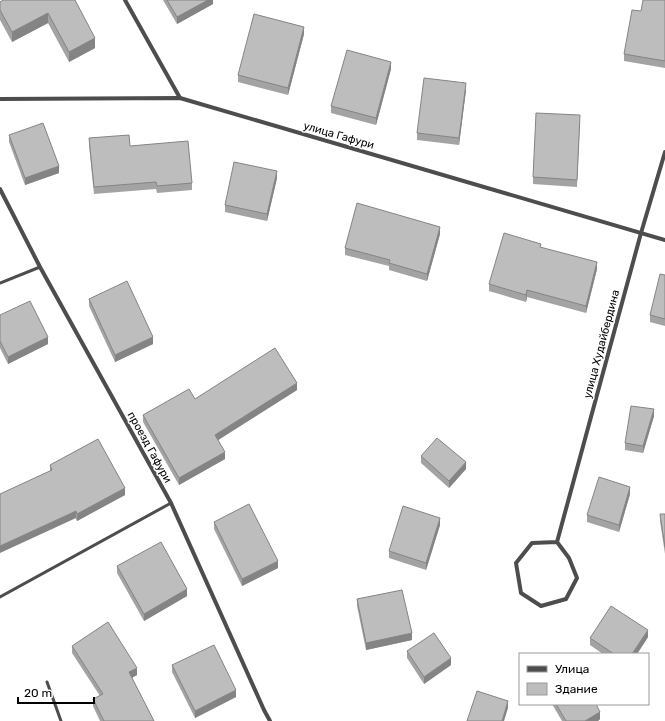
<svg xmlns="http://www.w3.org/2000/svg" width="665" height="721" viewBox="0 0 665 721" font-family="Rubik,sans-serif">
<rect width="100%" height="100%" fill="#fff"/>
<g fill="none" stroke-linecap="round" stroke-linejoin="round">
<g stroke="#4d4d4d" stroke-width="3">
<path d="M0,283L40,267"/>
<path d="M0,597L171,503"/>
<path d="M47,682L61,721"/>
</g>
<g stroke="#4d4d4d" stroke-width="4">
<path d="M125,0L180,98"/>
<path d="M0,99L180,98L665,240"/>
<path d="M0,189L40,267L171,503L264,710L270,721"/>
<path d="M557,542L569,558L577,578L566,599L541,606L521,593L516,563L532,543L557,542L641,233L665,152"/>
</g>
</g>
<g fill="#a3a3a3">
<path d="M75,0L95,48L69,62L48,23L12,42L0,20V2Z"/>
<path d="M163,0H213V4L177,24Z"/>
<path d="M665,0V68L624,61V54L641,11Z"/>
<path d="M304,34L288,95L238,82V75Z"/>
<path d="M391,69L376,125L331,113V106Z"/>
<path d="M466,90L459,145L417,140V133Z"/>
<path d="M580,122L577,187L533,184V177Z"/>
<path d="M9,135L59,173L25,185L9,142Z"/>
<path d="M89,138L130,146L192,183V190L157,193L156,189L94,194L89,145Z"/>
<path d="M277,178L267,221L225,212V205Z"/>
<path d="M440,234L427,281L389,270V266L345,255V248Z"/>
<path d="M541,247L597,269L586,313L527,297L526,302L489,291V284Z"/>
<path d="M665,275V326L650,322V315Z"/>
<path d="M89,299L153,344L115,362L89,306Z"/>
<path d="M0,315L48,344L8,364L0,348Z"/>
<path d="M297,390L218,440L225,459L179,485L143,422V415L195,399Z"/>
<path d="M654,416L643,453L625,450V443Z"/>
<path d="M421,456L466,469L449,488L421,463Z"/>
<path d="M50,465L125,495L77,521L50,471Z"/>
<path d="M630,494L619,532L587,522V515Z"/>
<path d="M660,514H665V554L660,521Z"/>
<path d="M214,522L278,568L242,586L214,529Z"/>
<path d="M440,525L426,570L389,558V551Z"/>
<path d="M117,566L187,596L144,621L117,573Z"/>
<path d="M357,599L412,640L366,650L357,606Z"/>
<path d="M648,637L637,654H603L590,645V638Z"/>
<path d="M72,646L137,675L132,678L154,721H100L93,706V699L100,696L72,653Z"/>
<path d="M407,651L451,665L424,684L407,658Z"/>
<path d="M172,665L236,697L195,718L172,672Z"/>
<path d="M552,704H596L600,719L598,721H562Z"/>
</g>
<g fill="#848484">
<path d="M208,0H213V4L177,24V17Z"/>
<path d="M48,13V23L12,42V32Z"/>
<path d="M304,27V34L288,95V88Z"/>
<path d="M95,38V48L69,62V52Z"/>
<path d="M391,62V69L376,125V118Z"/>
<path d="M466,83V90L459,145V138Z"/>
<path d="M59,166V173L25,185V178Z"/>
<path d="M277,171V178L267,221V214Z"/>
<path d="M440,227V234L427,281V274Z"/>
<path d="M597,262V269L586,313V306Z"/>
<path d="M527,290V297L526,302V295Z"/>
<path d="M48,337V344L8,364V357Z"/>
<path d="M153,337V344L115,362V355Z"/>
<path d="M297,383V390L215,442V435Z"/>
<path d="M654,409V416L643,453V446Z"/>
<path d="M225,452V459L179,485V478Z"/>
<path d="M466,462V469L449,488V481Z"/>
<path d="M630,487V494L619,532V525Z"/>
<path d="M125,488V495L77,521V514Z"/>
<path d="M76,511V518L0,553V546Z"/>
<path d="M440,518V525L426,570V563Z"/>
<path d="M278,561V568L242,586V579Z"/>
<path d="M187,589V596L144,621V614Z"/>
<path d="M648,630V637L637,654H632Z"/>
<path d="M412,633V640L366,650V643Z"/>
<path d="M451,658V665L424,684V677Z"/>
<path d="M137,668V675L129,679V672Z"/>
<path d="M236,690V697L195,718V711Z"/>
<path d="M508,701V708L504,721H502Z"/>
<path d="M600,712V719L598,721H585Z"/>
</g>
<g fill="#bdbdbd" stroke="#848484">
<path d="M3,0H75L95,38L69,52L48,13L12,32L0,10V2Z"/>
<path d="M167,0H208L177,17Z"/>
<path d="M643,0H665V61L624,54L632,10L641,11Z"/>
<path d="M254,14L304,27L288,88L238,75Z"/>
<path d="M347,50L391,62L376,118L331,106Z"/>
<path d="M424,78L466,83L459,138L417,133Z"/>
<path d="M536,113L580,115L577,180L533,177Z"/>
<path d="M43,123L59,166L25,178L9,135Z"/>
<path d="M129,135L130,146L188,141L192,183L157,186L156,182L94,187L89,138Z"/>
<path d="M234,162L277,171L267,214L225,205Z"/>
<path d="M357,203L440,227L427,274L389,263L390,260L345,248Z"/>
<path d="M504,233L541,244L540,247L597,262L586,306L527,290L526,295L489,284Z"/>
<path d="M660,274L665,275V319L650,315Z"/>
<path d="M127,281L153,337L115,355L89,299Z"/>
<path d="M30,301L48,337L8,357L0,341V315Z"/>
<path d="M275,348L297,383L215,435L225,452L179,478L143,415L189,389L195,399Z"/>
<path d="M631,406L654,409L643,446L625,443Z"/>
<path d="M437,438L466,462L449,481L421,456Z"/>
<path d="M98,439L125,488L77,514L76,511L0,546V494L52,470L50,465Z"/>
<path d="M599,477L630,487L619,525L587,515Z"/>
<path d="M249,504L278,561L242,579L214,522Z"/>
<path d="M403,506L440,518L426,563L389,551Z"/>
<path d="M660,514H665V547Z"/>
<path d="M161,542L187,589L144,614L117,566Z"/>
<path d="M402,590L412,633L366,643L357,599Z"/>
<path d="M611,606L648,630L632,654H614L590,638Z"/>
<path d="M108,622L137,668L129,672L154,721H104L93,699L103,694L72,646Z"/>
<path d="M434,633L451,658L424,677L407,651Z"/>
<path d="M214,645L236,690L195,711L172,665Z"/>
<path d="M477,691L508,701L502,721H467Z"/>
<path d="M556,704H596L600,712L585,721H566Z"/>
</g>
<g text-anchor="middle" stroke-width="3" stroke-linejoin="round" paint-order="stroke">
<g font-size="11" fill="#000" stroke="#fff">
<text transform="translate(339 135) rotate(16)" y="4">улица Гафури</text>
<text transform="translate(601 344) rotate(-75)" y="4">улица Худайбердина</text>
<text transform="translate(150 447) rotate(61)" y="4">проезд Гафури</text>
</g>
</g>
<rect x="519" y="653" width="130" height="52" fill="#ffffff" stroke="#999999"/>
<rect x="527" y="666" width="20" height="6" fill="#4d4d4d" stroke="#999999"/>
<text x="555" y="673" font-size="12" fill="#000000">Улица</text>
<rect x="527" y="683" width="20" height="12" fill="#bdbdbd" stroke="#999999"/>
<text x="555" y="693" font-size="12" fill="#000000">Здание</text>
<path d="M18 697v6h76v-6" fill="none" stroke="#000000" stroke-width="2"/>
<text x="24" y="697" font-size="12" fill="#000000" stroke="#ffffff" stroke-width="3" paint-order="stroke">20 m</text>
</svg>
